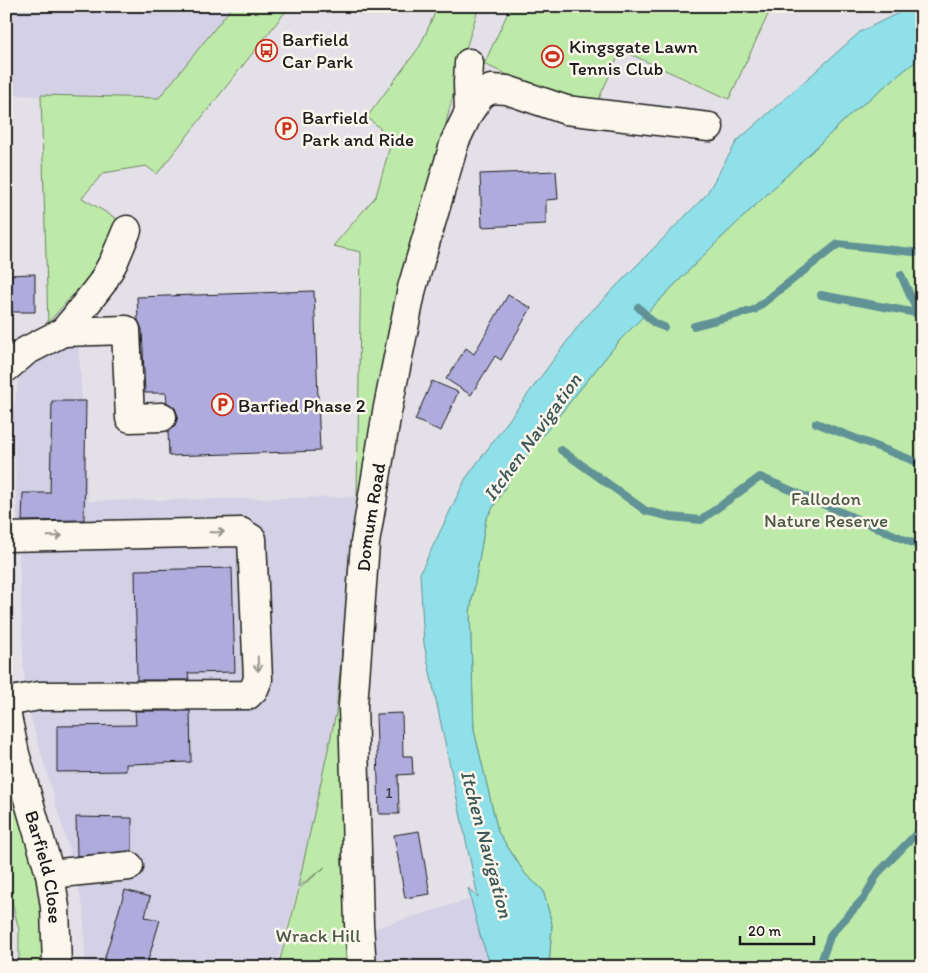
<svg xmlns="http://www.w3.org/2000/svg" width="928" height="973" viewBox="0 0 928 973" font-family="Itim,sans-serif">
<rect width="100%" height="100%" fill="#e4e0e8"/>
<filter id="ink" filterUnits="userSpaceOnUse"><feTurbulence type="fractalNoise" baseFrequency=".02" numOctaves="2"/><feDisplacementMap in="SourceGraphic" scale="10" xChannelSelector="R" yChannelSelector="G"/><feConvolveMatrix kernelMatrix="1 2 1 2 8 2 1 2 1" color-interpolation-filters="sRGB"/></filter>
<g filter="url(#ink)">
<g fill="#d4d0e5">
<path d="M6,6H233L159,98L6,95Z"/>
<path d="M78,337L88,501L357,497L336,713L298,887L276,967H85L84,913L72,860L31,718L24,673L13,415L19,375L46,346Z"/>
<path d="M478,897L492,967H372L366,931Z"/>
</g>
<g fill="#bdeaa8" stroke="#6c8362">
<path d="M233,6H290L157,174L146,166L103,173L82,198L117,219L92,273L48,323L41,95L159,98Z"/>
<path d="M438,6H479L457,78L405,291L380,408L356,848L341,855L351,967H278L299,889L325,867L298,887L336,713L357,497L361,252L333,246L376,196L392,139L367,117L420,46Z"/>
<path d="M511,6H772L729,99L621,50L592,114L484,64Z"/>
<path d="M922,56V967H549L552,924L543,890L526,875L498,832L474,730L470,612L486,519L518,466L620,340L716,243L852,113Z"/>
<path d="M6,780L41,890L45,967H19V930L6,877Z"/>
</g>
<path fill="#8fe0e8" stroke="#619296" d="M912,6H922V56L852,113L716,243L620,340L518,466L486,519L470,612L474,730L498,832L526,875L543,890L552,924L549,967H491L480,935L468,888L478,897L424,644L420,573L466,478L582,321L706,195L737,141L860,32Z"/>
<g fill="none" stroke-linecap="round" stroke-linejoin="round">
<g stroke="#619296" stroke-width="8">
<path d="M901,275L918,313"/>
<path d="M821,295L922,314"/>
<path d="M638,307L654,323L664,327"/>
<path d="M694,326L754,310L838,244L922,253"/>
<path d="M816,423L922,464"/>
<path d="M561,450L646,511L671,517L701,520L760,477L922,547"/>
<path d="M819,967L831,934L864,898L878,873L919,831L922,825"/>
</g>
</g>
<g fill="#afabdd" stroke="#1c1c1c">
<path d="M556,171L558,199L546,200V224L482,227L480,174Z"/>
<path d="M35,274V312H6V275Z"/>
<path d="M314,291L320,451L169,456L168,431L175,425L178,416L175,408L167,403L166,393H145L142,329L138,320L137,297Z"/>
<path d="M508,295L531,308L501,360L495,356L471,395L446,379L466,348L474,354Z"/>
<path d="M432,381L458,392L441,431L415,420Z"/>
<path d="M52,401H86L84,520L22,521L23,493H50Z"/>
<path d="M232,568L235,672L188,673L189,680H137L135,570Z"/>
<path d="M135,711H190L191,762L126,764V771L57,772V726L136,725Z"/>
<path d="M402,713L403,756H412L413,774L398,775L399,814H379L376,714Z"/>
<path d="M76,817L132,818V851L77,856Z"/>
<path d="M419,831L430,894L405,898L394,835Z"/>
<path d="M125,890L150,897L145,917L160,920L146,967H102Z"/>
</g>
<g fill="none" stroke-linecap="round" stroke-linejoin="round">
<defs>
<g id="minor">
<path d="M469,112L468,83L469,63"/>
<path d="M63,332L126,330L130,418L162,417"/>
<path d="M6,368L26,351L63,332L75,318L102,283L114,261L127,230"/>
<path d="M6,537L241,532L252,539L258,679L254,689L248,695L39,696L6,702"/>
<path id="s1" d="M6,712L15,754L50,874L55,907L57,967"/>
<path d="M50,874L129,866"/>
<path id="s2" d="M362,967L359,924L353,706L365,543L387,412L412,288L455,141L469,112L481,95L491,89L507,90L566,110L709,127"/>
</g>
</defs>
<use href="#minor" stroke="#1c1c1c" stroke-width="31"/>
<use href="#minor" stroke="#fbf7ec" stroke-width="28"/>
</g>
<defs><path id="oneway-shaft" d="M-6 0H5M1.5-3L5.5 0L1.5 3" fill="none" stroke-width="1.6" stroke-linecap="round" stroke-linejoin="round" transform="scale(1.25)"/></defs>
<g stroke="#97948e">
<use href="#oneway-shaft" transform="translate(217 532) rotate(-1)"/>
<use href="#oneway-shaft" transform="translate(55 536) rotate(-1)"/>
<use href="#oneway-shaft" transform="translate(258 664) rotate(88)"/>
</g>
</g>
<defs>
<symbol id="bus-ring" viewBox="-11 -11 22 22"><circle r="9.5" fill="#fbf7ec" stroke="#c8321e" stroke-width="1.5"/><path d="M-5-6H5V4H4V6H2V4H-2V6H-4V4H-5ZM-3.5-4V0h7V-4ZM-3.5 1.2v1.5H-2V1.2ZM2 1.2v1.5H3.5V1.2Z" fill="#c8321e"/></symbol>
<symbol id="stadium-ring" viewBox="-11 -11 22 22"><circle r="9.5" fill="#fbf7ec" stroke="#c8321e" stroke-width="1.5"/><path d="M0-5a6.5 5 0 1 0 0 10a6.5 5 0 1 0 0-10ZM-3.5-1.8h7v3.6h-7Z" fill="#c8321e"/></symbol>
<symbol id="parking-ring" viewBox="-11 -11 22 22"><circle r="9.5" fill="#fbf7ec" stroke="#c8321e" stroke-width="1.5"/><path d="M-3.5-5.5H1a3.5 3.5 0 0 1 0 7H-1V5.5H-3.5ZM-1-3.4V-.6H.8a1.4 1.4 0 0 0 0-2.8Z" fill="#c8321e"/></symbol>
</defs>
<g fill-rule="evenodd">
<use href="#bus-ring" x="254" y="38" width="25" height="25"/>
<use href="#stadium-ring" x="540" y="44" width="25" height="25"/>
<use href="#parking-ring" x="274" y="116" width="25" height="25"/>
<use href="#parking-ring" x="210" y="392" width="25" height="25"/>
</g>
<g text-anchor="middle" stroke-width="5" stroke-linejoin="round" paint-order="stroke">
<g font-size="16" fill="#41404c">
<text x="389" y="798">1</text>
</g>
<g font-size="19" fill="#1c1c1c" stroke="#fbf7ec" text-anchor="start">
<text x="282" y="46">Barfield<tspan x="282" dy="22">Car Park</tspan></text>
<text x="569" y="53">Kingsgate Lawn<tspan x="569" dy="22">Tennis Club</tspan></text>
<text x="302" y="124">Barfield<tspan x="302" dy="22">Park and Ride</tspan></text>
<text x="238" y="412">Barfied Phase 2</text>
</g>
<g font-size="19" fill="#4c5a46" stroke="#fbf7ec">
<text x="826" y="505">Fallodon<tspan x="826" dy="22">Nature Reserve</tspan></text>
<text x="318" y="942">Wrack Hill</text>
</g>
<g font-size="19" fill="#1c1c1c" stroke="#fbf7ec">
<text dy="7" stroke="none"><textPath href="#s2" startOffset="451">Domum Road</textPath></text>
<text dy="7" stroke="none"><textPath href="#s1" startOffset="160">Barfield Close</textPath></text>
</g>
<g font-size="20" font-style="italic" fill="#3e5759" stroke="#fbf7ec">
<text transform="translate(532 437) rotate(-54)" y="7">Itchen Navigation</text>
<text transform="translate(487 844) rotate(75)" y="7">Itchen Navigation</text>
</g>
</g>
<rect width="928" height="973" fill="none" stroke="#fbf7ec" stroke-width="25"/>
<rect x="12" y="12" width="903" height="948" fill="none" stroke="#1c1c1c" stroke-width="2" filter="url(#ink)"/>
<path d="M740 936v8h74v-8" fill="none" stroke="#1c1c1c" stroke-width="2.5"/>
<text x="748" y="936" font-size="15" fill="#1c1c1c" stroke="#fbf7ec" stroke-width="4" paint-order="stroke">20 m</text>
</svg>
